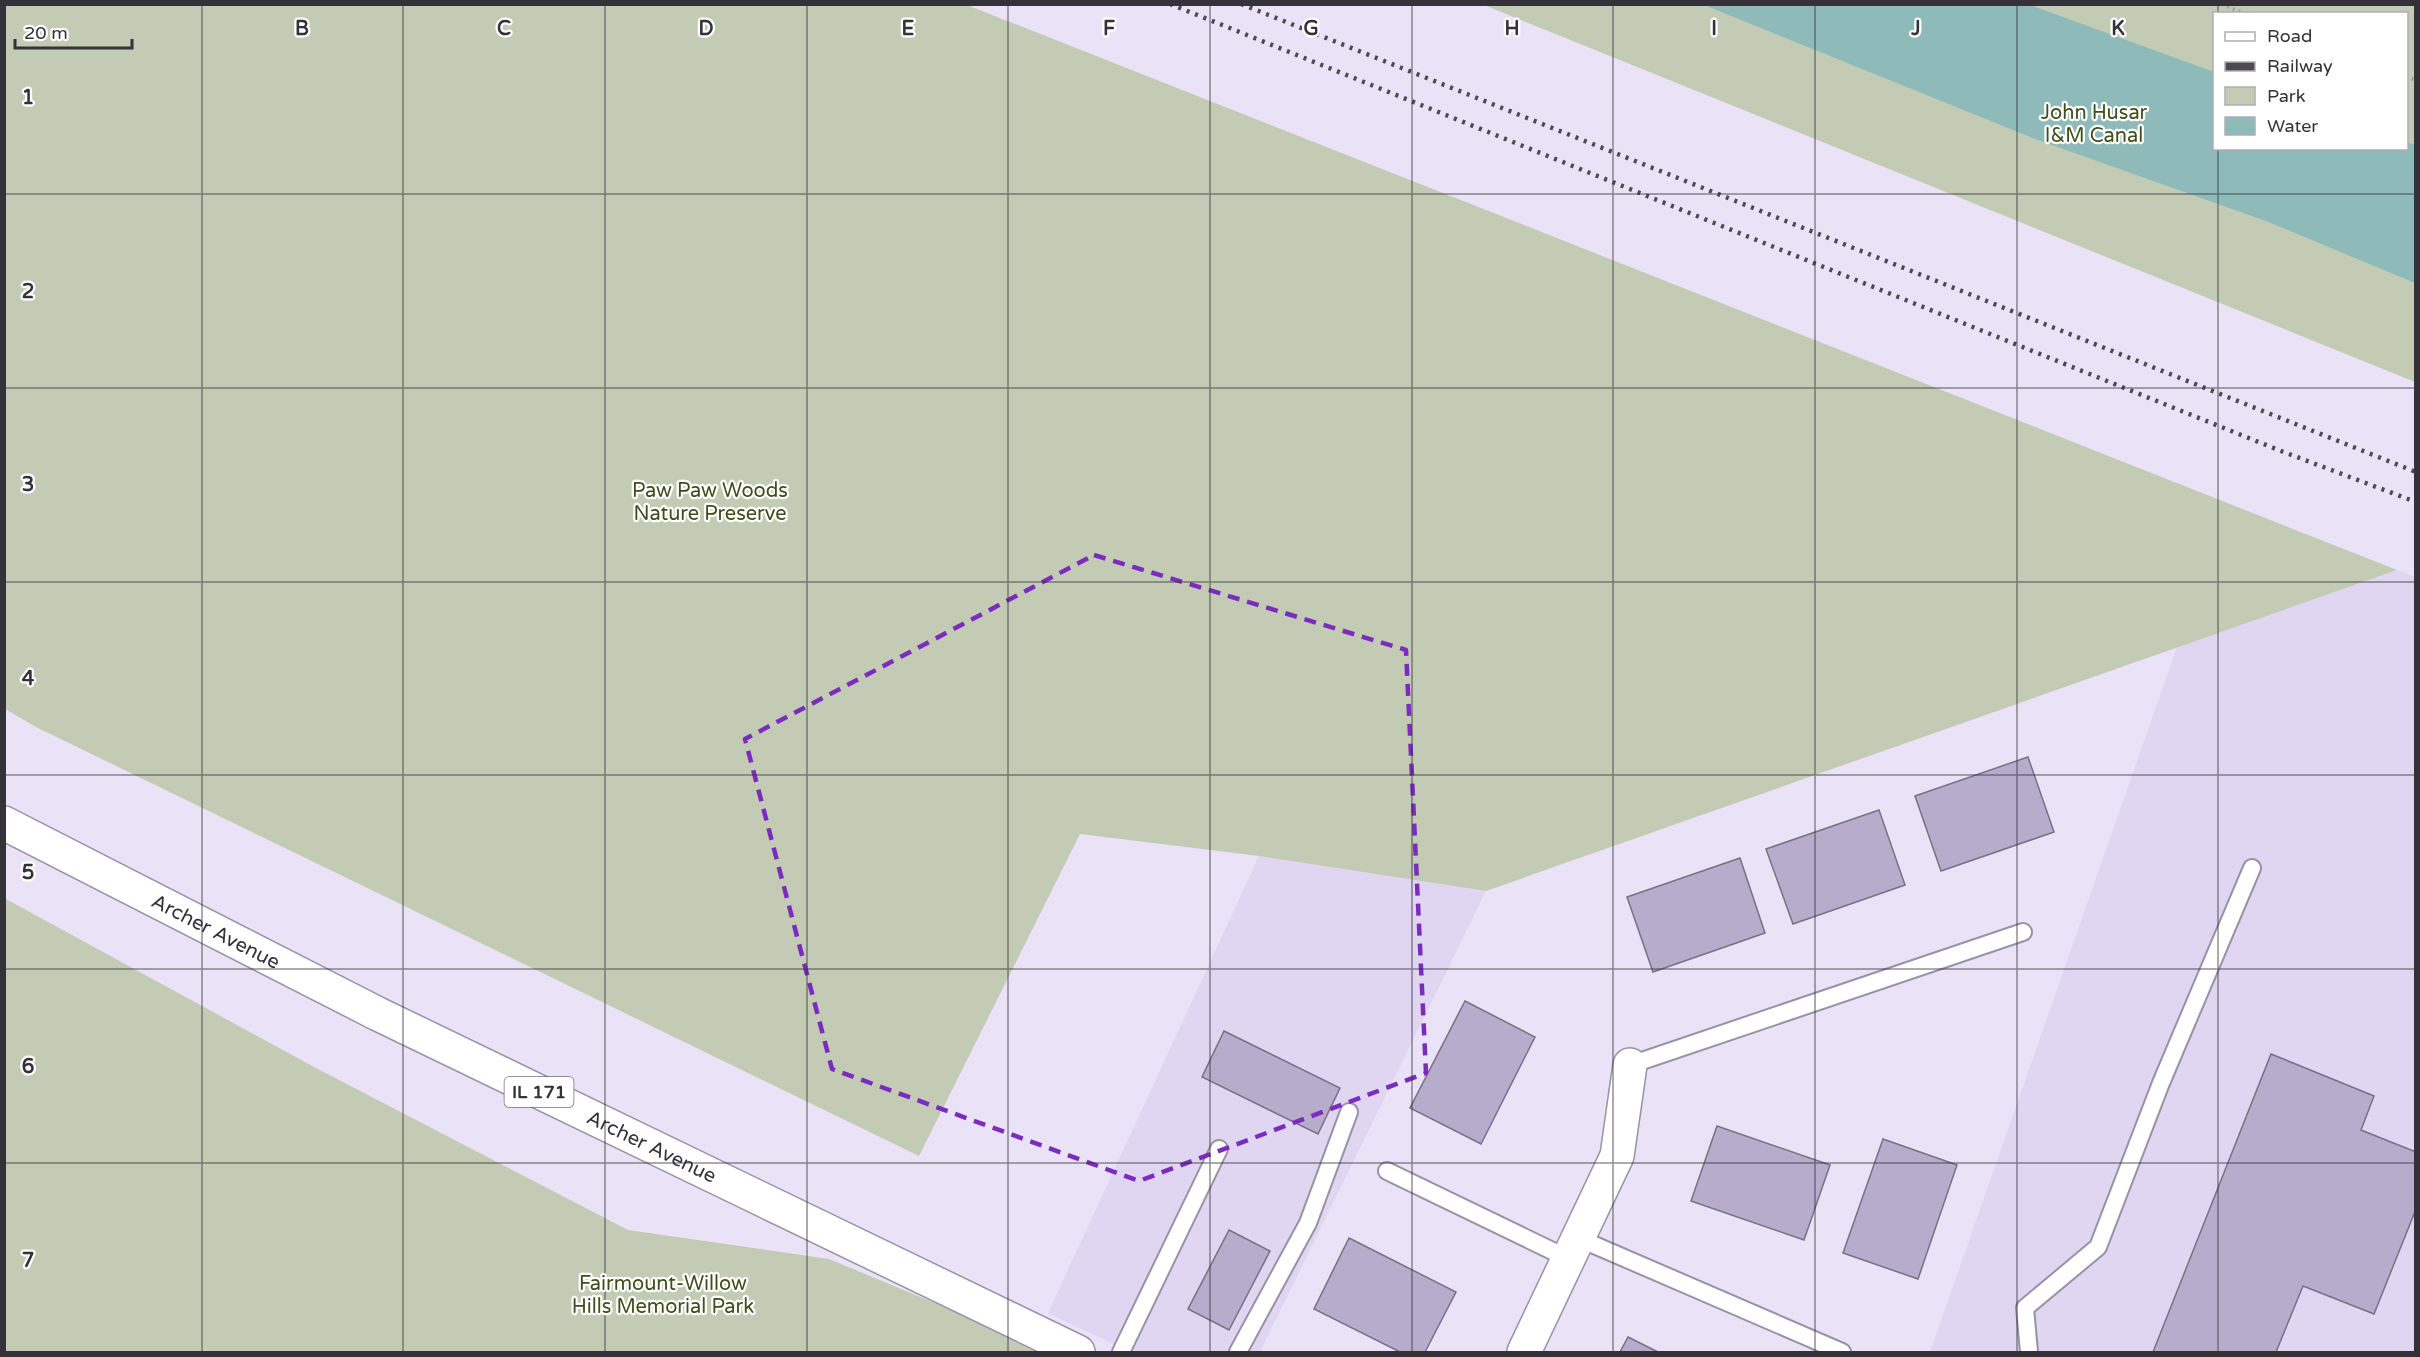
<svg xmlns="http://www.w3.org/2000/svg" width="2420" height="1357" viewBox="0 0 2420 1357" font-family="'Varela Round',sans-serif">
<rect width="100%" height="100%" fill="#eae3f7"/>
<g fill="#e0d6f1">
<path d="M2397,570L2415,577V1352H1930L2177,647Z"/>
<path d="M1259,856L1486,891L1260,1352H1130L1048,1313Z"/>
</g>
<g fill="#c3cbb5" fill-rule="evenodd">
<path d="M5,4L967,5L2397,570L1486,891L1259,856L1080,834L919,1156L38,728L5,709Z"/>
<path d="M1484,5H2415V382ZM2214,14H2406V148H2214Z"/>
<path d="M4,898L314,1067L628,1230L829,1259L1053,1352H5Z"/>
</g>
<path fill="#8ebaba" d="M1704,5H2030L2214,72V148H2406L2407,142L2415,145V283L2266,221L2035,139Z"/>
<g fill="#b8accc" stroke="#787183" stroke-width="1.5">
<path d="M2028,757L2054,832L1941,871L1915,796Z"/>
<path d="M1879,810L1905,885L1793,924L1766,849Z"/>
<path d="M1740,858L1765,933L1653,972L1627,897Z"/>
<path d="M1465,1001L1535,1037L1481,1144L1410,1108Z"/>
<path d="M1224,1031L1340,1088L1318,1134L1202,1077Z"/>
<path d="M2271,1054L2374,1096L2361,1130L2416,1152V1209L2374,1314L2303,1286L2276,1352H2153Z"/>
<path d="M1717,1126L1830,1165L1804,1240L1691,1201Z"/>
<path d="M1883,1139L1957,1165L1918,1279L1843,1253Z"/>
<path d="M1229,1230L1270,1251L1229,1330L1188,1309Z"/>
<path d="M1349,1238L1456,1292L1425,1352H1400L1314,1309Z"/>
<path d="M1628,1337L1658,1352H1620Z"/>
</g>
<g fill="none" stroke-linecap="round" stroke-linejoin="round">
<defs>
<g id="lane">
<path d="M1630,1065L2023,932"/>
<path d="M1387,1171L1569,1259"/>
<path d="M1578,1238L1842,1352"/>
<path d="M1121,1352L1219,1149"/>
<path d="M1238,1352L1308,1223L1349,1112"/>
<path d="M2029,1352L2025,1308L2098,1247L2161,1083L2252,868"/>
</g>
<path id="street" d="M1524,1352L1617,1156L1630,1065"/>
<g id="primary">
<path id="s1" d="M4,823L378,1014L1078,1352"/>
</g>
</defs>
<use href="#lane" stroke="#9992a5" stroke-width="20"/>
<use href="#street" stroke="#9992a5" stroke-width="36"/>
<use href="#primary" stroke="#9992a5" stroke-width="36"/>
<g stroke="#9792a1" stroke-width="4" stroke-dasharray="1.5 4.5" stroke-linecap="butt">
<path d="M2222,4L2245,14"/>
<path d="M2406,77L2416,80"/>
</g>
<use href="#lane" stroke="#fff" stroke-width="16"/>
<use href="#street" stroke="#fff" stroke-width="33"/>
<use href="#primary" stroke="#fff" stroke-width="33"/>
<g stroke="#4c4952" stroke-width="4.5" stroke-dasharray="3 6" stroke-linecap="butt">
<path d="M1170,4L2281,451L2416,502"/>
<path d="M1241,4L2416,472"/>
</g>
</g>
<path fill="none" stroke="#7b2cbf" stroke-width="4.5" stroke-dasharray="12 8" stroke-linejoin="round" d="M1094,555L1406,650L1426,1073L1139,1181L832,1069L745,739Z"/>
<path fill="none" stroke="#343139" stroke-width="1.5" stroke-opacity="0.55" d="M202,4V1352M403,4V1352M605,4V1352M807,4V1352M1008,4V1352M1210,4V1352M1412,4V1352M1613,4V1352M1815,4V1352M2017,4V1352M2218,4V14M2218,148V1352M4,194H2416M4,388H2416M4,582H2416M4,775H2416M4,969H2416M4,1163H2416"/>
<g text-anchor="middle" stroke-width="4.5" stroke-linejoin="round" paint-order="stroke">
<rect fill="#fff" stroke="#716f74" stroke-width="1.5" x="504.5" y="1077" width="69" height="30" rx="4.5"/>
<g font-size="18" font-weight="bold" fill="#343139">
<text x="539" y="1098">IL 171</text>
</g>
<g font-size="20" fill="#404e1b" stroke="#fff">
<text x="2094" y="119">John Husar<tspan x="2094" dy="23">I&amp;M Canal</tspan></text>
<text x="710" y="497">Paw Paw Woods<tspan x="710" dy="23">Nature Preserve</tspan></text>
<text x="663" y="1290">Fairmount-Willow<tspan x="663" dy="23">Hills Memorial Park</tspan></text>
</g>
<g font-size="20" fill="#343139" stroke="#fff">
<text dy="7" stroke="none"><textPath href="#s1" startOffset="238">Archer Avenue</textPath></text>
<text dy="7" stroke="none"><textPath href="#s1" startOffset="724">Archer Avenue</textPath></text>
</g>
</g>
<g font-size="20" text-anchor="middle" font-weight="bold" fill="#343139" stroke="#fff" stroke-width="4.5" stroke-linejoin="round" paint-order="stroke">
<text x="302" y="35">B</text>
<text x="504" y="35">C</text>
<text x="706" y="35">D</text>
<text x="908" y="35">E</text>
<text x="1109" y="35">F</text>
<text x="1311" y="35">G</text>
<text x="1512" y="35">H</text>
<text x="1714" y="35">I</text>
<text x="1916" y="35">J</text>
<text x="2118" y="35">K</text>
<text x="28" y="104">1</text>
<text x="28" y="298">2</text>
<text x="28" y="491">3</text>
<text x="28" y="685">4</text>
<text x="28" y="879">5</text>
<text x="28" y="1073">6</text>
<text x="28" y="1267">7</text>
</g>
<rect width="2420" height="1357" fill="none" stroke="#343139" stroke-width="12"/>
<rect x="2213" y="12" width="195" height="138" fill="#ffffff" stroke="#aeadb0" stroke-width="1.5"/>
<rect x="2225" y="32" width="30" height="9" fill="#ffffff" stroke="#aeadb0" stroke-width="1.5"/>
<text x="2267" y="42" font-size="18" fill="#343139">Road</text>
<rect x="2225" y="62" width="30" height="9" fill="#4c4952" stroke="#aeadb0" stroke-width="1.5"/>
<text x="2267" y="72" font-size="18" fill="#343139">Railway</text>
<rect x="2225" y="87" width="30" height="18" fill="#c3cbb5" stroke="#aeadb0" stroke-width="1.5"/>
<text x="2267" y="102" font-size="18" fill="#343139">Park</text>
<rect x="2225" y="117" width="30" height="18" fill="#8ebaba" stroke="#aeadb0" stroke-width="1.5"/>
<text x="2267" y="132" font-size="18" fill="#343139">Water</text>
<path d="M15 39v9h117v-9" fill="none" stroke="#343139" stroke-width="3"/>
<text x="24" y="39" font-size="18" fill="#343139" stroke="#ffffff" stroke-width="4.5" paint-order="stroke">20 m</text>
</svg>
